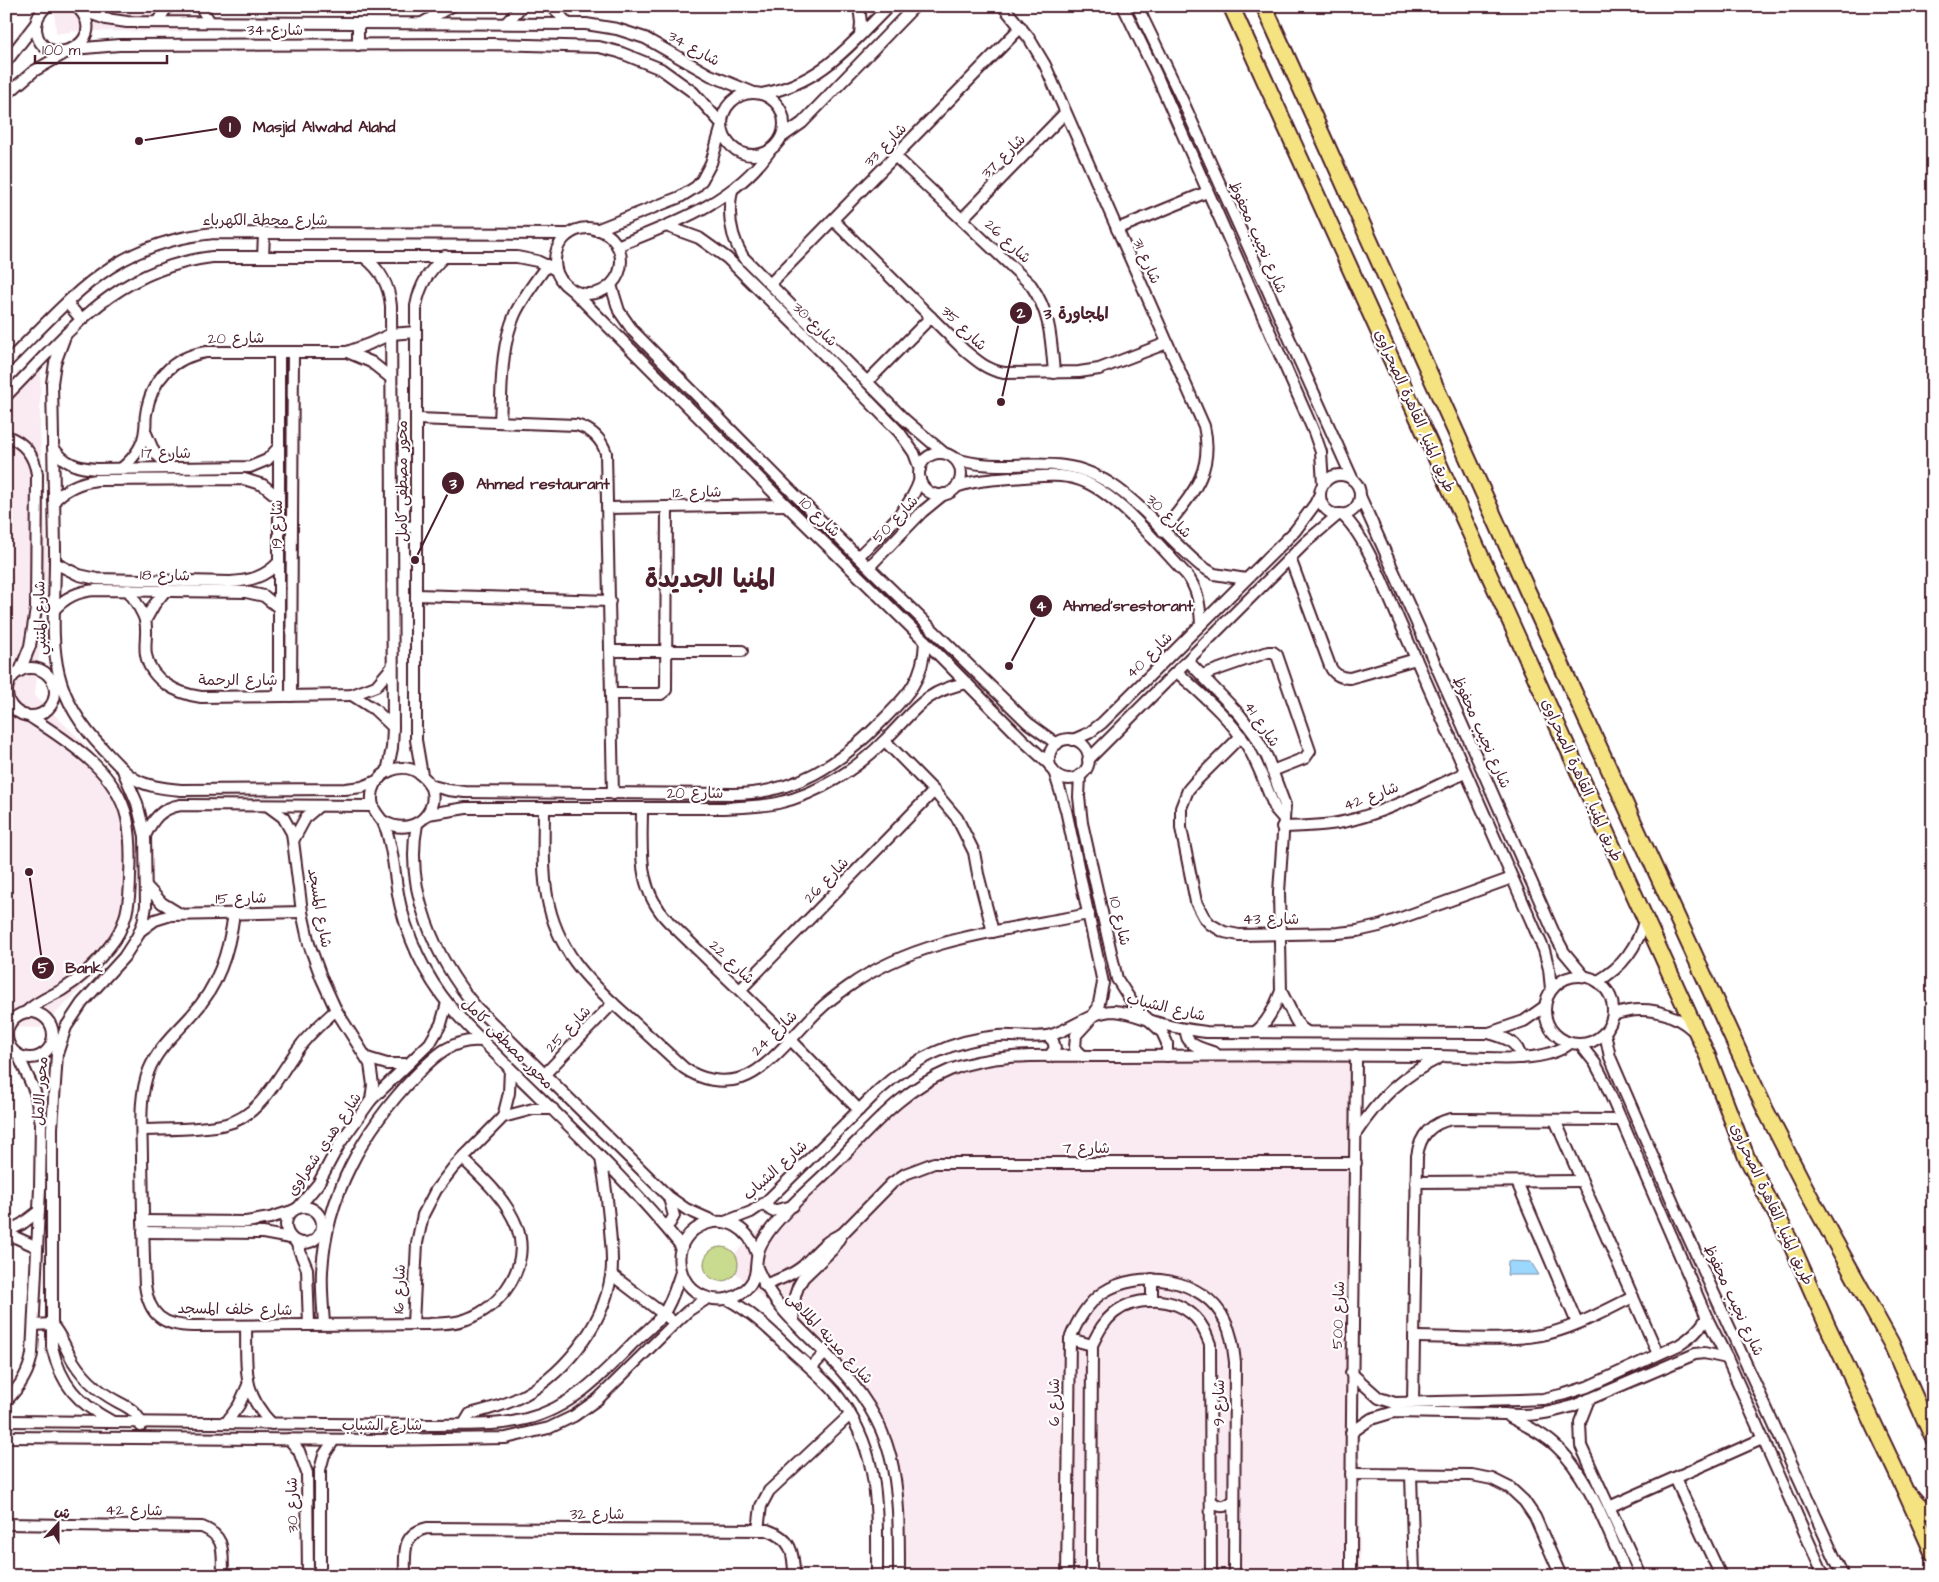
<svg xmlns="http://www.w3.org/2000/svg" width="1939" height="1582" viewBox="0 0 1939 1582" font-family="'Architects Daughter','Playpen Sans Arabic',sans-serif">
<rect width="100%" height="100%" fill="#fff"/>
<filter id="ink" filterUnits="userSpaceOnUse"><feTurbulence type="fractalNoise" baseFrequency=".02" numOctaves="2"/><feDisplacementMap in="SourceGraphic" scale="10" xChannelSelector="R" yChannelSelector="G"/><feConvolveMatrix kernelMatrix="1 2 1 2 8 2 1 2 1" color-interpolation-filters="sRGB"/></filter>
<g filter="url(#ink)">
<g fill="#faebf3">
<path d="M54,6H183V32L75,31L56,34Z"/>
<path d="M41,352L40,429L48,570L35,696L82,741L126,790L130,791L140,844L134,917L113,955L73,997L40,1028L6,1027V384Z"/>
<path d="M1002,1051L1359,1052L1360,1576H894L893,1523L891,1487L888,1468L880,1440L864,1403L833,1363L725,1263L900,1093L942,1068L973,1057Z"/>
</g>
<circle fill="#c8db8f" stroke="#897d5d" cx="721" cy="1264" r="17"/>
<path fill="#9cd8fd" stroke="#7b8ea9" d="M1508,1261L1531,1262L1539,1275H1507Z"/>
<g fill="none" stroke-linecap="round" stroke-linejoin="round">
<defs>
<g id="minor">
<path d="M47,6C40,12 35,20 36,30C42,73 111,44 79,9"/>
<path d="M200,6L210,22"/>
<path d="M552,6L567,23"/>
<path d="M859,6L861,23L860,35"/>
<path d="M1003,6L1029,38L1045,65L1204,426C1215,473 1190,496 1163,531"/>
<path d="M1123,6L1156,74L1314,432L1321,452L1323,484"/>
<path d="M1137,6L1180,95L1353,480"/>
<path d="M81,10L106,19L127,22L586,24L617,29L645,38L710,75L754,93"/>
<path d="M157,22L168,6"/>
<path d="M507,22L522,6"/>
<path d="M358,23V45"/>
<path d="M422,23L452,6"/>
<path d="M73,49L119,45L492,44L599,47L619,52L661,69L693,92L721,123"/>
<path d="M6,62L37,22"/>
<circle cx="753" cy="124" r="31"/>
<path d="M762,94C821,83 848,47 889,6"/>
<path d="M6,95L34,71L67,52"/>
<path d="M782,137L802,123L915,6"/>
<path d="M895,156L1031,285C1051,314 1051,339 1054,373"/>
<path d="M732,190C727,214 730,235 743,257L904,419L944,453"/>
<path d="M962,219L1065,113"/>
<path d="M833,220L964,350C977,361 987,370 1004,373L1079,372L1099,369L1167,343"/>
<path d="M666,226L699,238L727,258L805,335L900,433L914,453L920,469"/>
<circle cx="588" cy="261" r="33"/>
<path d="M1117,229L1207,192"/>
<path d="M596,230L680,197L696,187L702,180L711,163L721,129"/>
<path d="M617,246C672,224 733,203 769,152"/>
<path d="M263,257L264,234"/>
<path d="M364,257C381,270 389,285 391,306L393,727L392,748L387,772"/>
<path d="M770,284L1021,27"/>
<path d="M611,285L619,311L633,331L807,507L1028,723L1057,744"/>
<path d="M571,289L786,505L925,641L1024,741L1049,764"/>
<path d="M67,303L81,319"/>
<path d="M65,336L55,363L52,383C53,438 54,493 55,549C56,632 39,684 104,750C133,781 137,786 181,790L345,789L362,787L377,781"/>
<path d="M347,352L371,362L391,378"/>
<path d="M6,363C74,296 112,243 214,233L569,234"/>
<path d="M867,382L931,317"/>
<path d="M6,396C70,331 115,269 212,257H517L537,261L556,270"/>
<path d="M417,419L576,425C591,429 601,438 606,453L613,794"/>
<path d="M500,422C502,386 500,348 515,314C523,297 536,281 547,265"/>
<path d="M145,431L154,452L171,468"/>
<path d="M6,436C24,442 34,455 37,474L36,609L30,646L20,671"/>
<path d="M53,447C64,464 78,468 97,469L250,467L267,460L279,447"/>
<circle cx="940" cy="474" r="21"/>
<path d="M954,458C989,471 1028,461 1064,466C1122,473 1159,532 1201,566L1214,574L1246,579"/>
<path d="M122,468C134,458 144,445 145,429C146,424 145,419 146,414C151,380 173,357 206,352H347L369,344L391,334L416,332"/>
<circle cx="1340" cy="495" r="20"/>
<path d="M956,487C978,479 1000,479 1024,477C1042,476 1060,474 1077,479C1115,490 1158,545 1186,574C1198,589 1200,605 1201,624"/>
<path d="M1360,496L1462,724L1554,933L1564,952L1584,976"/>
<path d="M54,501C66,488 80,482 97,480L244,479L263,485L279,498"/>
<path d="M608,508L786,505"/>
<path d="M1341,514C1366,534 1388,597 1402,627C1450,735 1496,843 1544,950L1549,969L1551,989"/>
<path d="M392,526L416,527"/>
<path d="M859,556C882,532 910,511 920,479"/>
<path d="M1290,558L1330,666C1334,675 1341,678 1350,678L1416,659"/>
<path d="M55,563L79,575L97,579L230,582C250,581 265,577 279,562"/>
<path d="M870,566L922,512L944,494"/>
<path d="M128,590C134,599 142,610 145,620C148,631 144,644 146,655C151,681 178,694 201,697L352,695L376,686L392,667"/>
<path d="M416,595L610,601"/>
<path d="M53,611C65,597 78,591 96,590L246,592L264,596L279,608"/>
<path d="M145,621L154,605L166,590"/>
<path d="M611,651H742"/>
<path d="M1188,661L1240,715L1255,735L1267,757L1285,805L1279,892L1281,991L1295,1019L1300,1027L1307,1032"/>
<circle cx="31" cy="692" r="24"/>
<path d="M1177,672C1201,694 1228,716 1246,744C1259,764 1266,788 1276,810L1283,818"/>
<path d="M1202,675L1268,652H1273L1277,655L1310,751L1305,758L1272,771"/>
<path d="M612,694H661L666,690L667,507"/>
<path d="M352,695L374,709L393,727"/>
<path d="M279,696V352"/>
<path d="M291,696L293,352"/>
<path d="M1241,736L1194,783L1188,790L1181,808V828L1196,902L1204,917L1210,924L1224,932L1239,935L1338,933L1357,931L1379,926L1512,878"/>
<circle cx="1069" cy="759" r="20"/>
<path d="M1073,740L1089,733L1102,723L1295,531L1315,504L1320,494"/>
<path d="M885,741L934,791L957,818L974,852L978,874L993,932"/>
<path d="M1088,760L1306,542L1339,514"/>
<path d="M1055,774L1066,810L1103,983L1098,1008L1088,1022L1076,1035L1075,1048L1083,1056"/>
<path d="M422,775L416,740V306C420,284 429,271 445,256"/>
<path d="M1080,775L1079,797L1082,823L1117,979L1135,1007L1162,1032L1167,1043V1056"/>
<path d="M429,785L448,790L465,792L733,794C794,794 840,764 881,722C907,696 924,680 925,641"/>
<path d="M268,806L283,817L292,833L302,912L309,944L321,977L336,1010L370,1064L373,1085L371,1100"/>
<path d="M642,808C642,851 636,888 669,922L790,1039L859,1110"/>
<path d="M544,809C544,837 542,868 547,896C556,949 587,980 625,1014C645,1032 664,1050 684,1068C701,1080 722,1084 742,1078C769,1069 797,1031 818,1011C827,1002 838,994 848,987C918,937 1007,930 1089,914"/>
<path d="M428,814L466,808H721C740,807 759,807 778,803C818,794 857,769 885,740C914,712 923,691 967,683"/>
<path d="M383,821C420,843 450,797 421,775C413,768 402,766 392,770C377,775 369,791 373,806C375,813 380,817 383,822C386,828 388,834 389,840C395,862 395,885 401,908C412,950 432,988 462,1020C535,1096 616,1165 682,1247"/>
<path d="M417,824C404,889 435,958 476,1007L669,1197L686,1209L713,1221"/>
<path d="M1282,827C1307,826 1331,826 1355,819C1393,809 1429,789 1465,773"/>
<path d="M145,836C153,819 161,808 181,805L373,806"/>
<path d="M294,839L306,817L319,806"/>
<path d="M147,887L162,903L180,914"/>
<path d="M234,913C229,952 218,987 191,1016C176,1033 158,1048 149,1070C138,1098 142,1130 142,1160C143,1201 143,1243 145,1285C149,1315 163,1326 193,1326L429,1324C442,1323 455,1324 467,1319C503,1306 531,1265 517,1227C507,1200 483,1178 462,1158"/>
<path d="M140,931L155,920L171,915L302,912"/>
<circle cx="1579" cy="1010" r="34"/>
<path d="M1598,981C1623,967 1638,946 1645,918"/>
<path d="M740,990L934,791"/>
<circle cx="30" cy="1035" r="23"/>
<path d="M26,1012C36,1002 49,997 62,990C80,979 96,964 109,947C127,926 130,902 130,875C131,857 131,837 127,818C116,770 67,741 29,716"/>
<path d="M1613,1015C1642,1005 1671,1010 1694,1031"/>
<path d="M1186,1030C1185,1046 1202,1048 1215,1053"/>
<path d="M1255,1032C1268,1023 1275,1006 1281,991"/>
<path d="M1489,1033C1504,1038 1517,1040 1521,1058"/>
<path d="M1605,1033L1610,1057L1680,1219L1843,1576"/>
<path d="M1048,1036L1053,1041L1055,1048L1049,1057"/>
<path d="M1580,1044L1595,1063L1604,1080L1707,1318L1727,1358L1824,1576"/>
<path d="M367,1058L387,1064H407"/>
<path d="M544,1075L613,1003"/>
<path d="M503,1117L509,1093L510,1069"/>
<path d="M1555,1120L1658,1354"/>
<path d="M142,1130C167,1129 202,1130 226,1124C263,1115 279,1073 301,1045C311,1032 324,1021 336,1010"/>
<path d="M1356,1133C1380,1097 1402,1076 1441,1057"/>
<path d="M1416,1182L1582,1181"/>
<path d="M1517,1182L1577,1323"/>
<path d="M767,1201L768,1208L772,1211L793,1206"/>
<circle cx="304" cy="1225" r="18"/>
<path d="M298,1208L318,1184L340,1143L371,1100L430,1043L441,1024L447,1003"/>
<path d="M143,1221L246,1222L270,1218L292,1211"/>
<path d="M725,1222L751,1212L767,1201L879,1090C912,1060 953,1040 998,1036C1015,1035 1035,1039 1051,1035C1073,1029 1091,1011 1114,1011C1131,1012 1146,1020 1162,1024C1176,1028 1191,1030 1206,1032L1489,1033L1524,1021L1544,1007"/>
<path d="M664,1225L670,1223L674,1216L669,1198"/>
<path d="M6,1232L22,1224L39,1211"/>
<path d="M143,1232L263,1233L290,1238"/>
<path d="M6,1233L37,1247"/>
<path d="M296,1242L307,1269L309,1325"/>
<path d="M757,1254C740,1198 668,1223 681,1270C688,1298 723,1309 745,1290C760,1276 754,1268 758,1253C759,1246 764,1239 768,1233C786,1208 811,1188 832,1167C871,1129 898,1092 950,1070C1000,1050 1062,1057 1115,1056C1222,1055 1329,1055 1436,1056C1471,1056 1543,1067 1570,1043"/>
<path d="M757,1268C772,1305 801,1329 828,1356C900,1429 899,1479 899,1576"/>
<path d="M612,1275L675,1323"/>
<path d="M1152,1279V1301"/>
<path d="M764,1285C778,1280 792,1275 803,1266C815,1254 825,1240 842,1234"/>
<path d="M727,1299C752,1312 772,1332 792,1351C806,1364 821,1376 834,1391C881,1449 877,1505 877,1576"/>
<path d="M793,1321L795,1296L798,1287L803,1278L832,1250L842,1234L892,1183L905,1174L934,1163H1356"/>
<path d="M324,1324C323,1307 321,1289 322,1271C326,1196 364,1129 415,1076C435,1056 452,1038 482,1041"/>
<path d="M413,1324L417,1243L423,1215L436,1190L453,1168L503,1117L533,1109H553"/>
<path d="M34,1325L51,1324C60,1333 63,1343 69,1354C80,1375 97,1391 118,1402C128,1407 140,1413 141,1426"/>
<path d="M246,1326C247,1366 241,1393 272,1424"/>
<path d="M1414,1337C1455,1337 1501,1342 1541,1335C1573,1329 1604,1311 1633,1297"/>
<path d="M1070,1339L1092,1345"/>
<path d="M811,1368L825,1353"/>
<path d="M1351,1373L1379,1398L1395,1403L1520,1400L1543,1399L1565,1394L1587,1387L1679,1345C1691,1338 1699,1330 1707,1318"/>
<path d="M1589,1399L1580,1422L1581,1446L1641,1576"/>
<path d="M6,1401C20,1387 29,1373 32,1354L40,1188L41,1123L35,1092L18,1055"/>
<path d="M1413,1402L1417,1156C1420,1135 1431,1123 1452,1119L1621,1120"/>
<path d="M1510,1417C1525,1425 1542,1433 1555,1445C1589,1475 1609,1535 1628,1576"/>
<path d="M6,1421L431,1425C462,1424 495,1427 526,1419C571,1408 602,1375 633,1343C643,1334 655,1325 663,1314C672,1302 676,1286 681,1272"/>
<path d="M111,1421C78,1403 61,1385 52,1347V1128L57,1054L66,1027L82,1003L124,957L137,937L143,923L146,906L145,836L137,803L124,773"/>
<path d="M226,1423L239,1405L248,1385"/>
<path d="M464,1424L470,1414C485,1410 499,1407 514,1400C561,1379 603,1327 611,1276C613,1265 612,1253 611,1242C609,1214 606,1186 601,1158"/>
<path d="M1351,1433L1371,1419L1394,1412L1504,1414C1529,1417 1550,1413 1573,1406L1695,1354L1704,1353L1727,1358"/>
<path d="M6,1437L377,1440L506,1438L549,1428L574,1416L598,1399L675,1323L688,1311L708,1298"/>
<path d="M289,1439L299,1451L307,1473L308,1576"/>
<path d="M1351,1474L1472,1475L1492,1479L1510,1488L1524,1501L1535,1517L1561,1576"/>
<path d="M1411,1474L1414,1576"/>
<path d="M1675,1478L1721,1576"/>
<path d="M1211,1501C1219,1508 1226,1508 1234,1500"/>
<path d="M1609,1507L1762,1439"/>
<path d="M6,1524L202,1527C227,1537 222,1553 223,1576"/>
<path d="M758,1530L761,1506L769,1491L850,1415"/>
<path d="M320,1576V1470L324,1455L334,1440"/>
<path d="M405,1576C405,1554 401,1534 427,1528L767,1530C791,1538 794,1552 794,1576"/>
<path d="M1067,1576L1070,1339C1077,1321 1086,1305 1102,1293C1140,1268 1205,1278 1225,1321C1232,1334 1233,1347 1235,1362L1234,1576"/>
<path d="M1091,1576L1092,1345C1098,1333 1103,1322 1114,1313C1136,1295 1175,1297 1195,1317C1203,1325 1206,1334 1210,1344L1211,1576"/>
<path d="M1351,1576C1351,1402 1355,1229 1356,1055"/>
</g>
<g id="highway">
<path d="M1231,6L1708,1057L1746,1156L1789,1239L1827,1325L1903,1486L1933,1553"/>
<path d="M1264,6L1527,590L1765,1109L1808,1193L1891,1343L1933,1438"/>
<path d="M1910,1495C1917,1503 1922,1511 1933,1510"/>
</g>
</defs>
<use href="#minor" stroke="#4a1f2b" stroke-width="14"/>
<use href="#highway" stroke="#4a1f2b" stroke-width="19"/>
<use href="#minor" stroke="#fff" stroke-width="10"/>
<use href="#highway" stroke="#f5e382" stroke-width="15"/>
</g>
</g>
<g text-anchor="middle" stroke-width="4.5" stroke-linejoin="round" paint-order="stroke">
<g font-size="15" fill="#4a1f2b" stroke="#fff">
<text x="275" y="35">شارع 34</text>
<text transform="translate(694 48) rotate(29)" y="5">شارع 34</text>
<text transform="translate(885 145) rotate(-46)" y="5">شارع 33</text>
<text transform="translate(1003 156) rotate(-45)" y="5">شارع 37</text>
<text x="265" y="225">شارع محطة الكهرباء</text>
<text transform="translate(1258 237) rotate(66)" y="5">شارع نجيب محفوظ</text>
<text transform="translate(1008 241) rotate(43)" y="5">شارع 26</text>
<text transform="translate(1147 261) rotate(66)" y="5">شارع 31</text>
<text transform="translate(815 324) rotate(45)" y="5">شارع 30</text>
<text transform="translate(964 328) rotate(44)" y="5">شارع 35</text>
<text transform="translate(236 338) rotate(-1)" y="5">شارع 20</text>
<text transform="translate(1415 411) rotate(66)" y="5">طريق المنيا, القاهرة الصحراوى</text>
<text x="166" y="458">شارع 17</text>
<text transform="translate(402 481) rotate(-90)" y="5">محور مصطفى كامل</text>
<text transform="translate(697 492) rotate(-1)" y="5">شارع 12</text>
<text transform="translate(1169 516) rotate(44)" y="5">شارع 30</text>
<text transform="translate(820 517) rotate(44)" y="5">شارع 10</text>
<text transform="translate(895 519) rotate(-46)" y="5">شارع 50</text>
<text transform="translate(277 524) rotate(-90)" y="5">شارع 19</text>
<text transform="translate(165 575) rotate(1)" y="5">شارع 18</text>
<text transform="translate(40 618) rotate(-91)" y="5">شارع المتنبي</text>
<text transform="translate(1149 655) rotate(-45)" y="5">شارع 40</text>
<text x="238" y="685">شارع الرحمة</text>
<text transform="translate(1262 724) rotate(56)" y="5">شارع 41</text>
<text transform="translate(1482 732) rotate(66)" y="5">شارع نجيب محفوظ</text>
<text transform="translate(1582 780) rotate(66)" y="5">طريق المنيا, القاهرة الصحراوى</text>
<text x="695" y="798">شارع 20</text>
<text transform="translate(1371 796) rotate(-20)" y="5">شارع 42</text>
<text transform="translate(826 880) rotate(-46)" y="5">شارع 26</text>
<text transform="translate(241 898) rotate(-1)" y="5">شارع 15</text>
<text transform="translate(320 908) rotate(80)" y="5">شارع المسجد</text>
<text x="1271" y="924">شارع 43</text>
<text transform="translate(1120 921) rotate(77)" y="5">شارع 10</text>
<text transform="translate(732 962) rotate(44)" y="5">شارع 22</text>
<text transform="translate(1166 1007) rotate(13)" y="5">شارع الشباب</text>
<text transform="translate(568 1029) rotate(-46)" y="5">شارع 25</text>
<text transform="translate(774 1033) rotate(-44)" y="5">شارع 24</text>
<text transform="translate(508 1043) rotate(45)" y="5">محور مصطفى كامل</text>
<text transform="translate(40 1091) rotate(-86)" y="5">محور الامل</text>
<text transform="translate(324 1144) rotate(-56)" y="5">شارع هدي شعراوى</text>
<text x="1086" y="1153">شارع 7</text>
<text transform="translate(775 1170) rotate(-42)" y="5">شارع الشباب</text>
<text transform="translate(1772 1204) rotate(65)" y="5">طريق المنيا, القاهرة الصحراوى</text>
<text transform="translate(399 1289) rotate(-88)" y="5">شارع 16</text>
<text transform="translate(1734 1300) rotate(65)" y="5">شارع نجيب محفوظ</text>
<text transform="translate(235 1309) rotate(1)" y="5">شارع خلف المسجد</text>
<text transform="translate(1338 1315) rotate(-88)" y="5">شارع 500</text>
<text transform="translate(830 1338) rotate(47)" y="5">شارع مدينه الملاهى</text>
<text transform="translate(1054 1402) rotate(-90)" y="5">شارع 6</text>
<text transform="translate(1219 1403) rotate(-90)" y="5">شارع 9</text>
<text x="382" y="1430">شارع الشباب</text>
<text transform="translate(292 1505) rotate(-91)" y="5">شارع 30</text>
<text transform="translate(134 1510) rotate(1)" y="5">شارع 42</text>
<text x="597" y="1519">شارع 32</text>
</g>
<g font-size="25" font-weight="bold" fill="#4a1f2b" stroke="#fff">
<text x="710" y="587">المنيا الجديدة</text>
</g>
</g>
<path fill="none" stroke="#4a1f2b" stroke-width="2" d="M139 141L230 127M1001 402L1021 313M415 560L453 483M1009 666L1041 606M29 872L43 968"/>
<g fill="#4a1f2b" stroke="#fff" stroke-width="2">
<circle cx="139" cy="141" r="5"/>
<circle cx="1001" cy="402" r="5"/>
<circle cx="415" cy="560" r="5"/>
<circle cx="1009" cy="666" r="5"/>
<circle cx="29" cy="872" r="5"/>
<circle cx="230" cy="127" r="12"/>
<circle cx="1021" cy="313" r="12"/>
<circle cx="453" cy="483" r="12"/>
<circle cx="1041" cy="606" r="12"/>
<circle cx="43" cy="968" r="12"/>
</g>
<g font-size="15" text-anchor="middle" font-weight="bold" fill="#fff">
<text x="230" y="132">1</text>
<text x="1021" y="318">2</text>
<text x="453" y="489">3</text>
<text x="1041" y="611">4</text>
<text x="43" y="973">5</text>
</g>
<g font-size="16" text-anchor="middle" font-weight="bold" fill="#4a1f2b" stroke="#fff" stroke-width="4.5" stroke-linejoin="round" paint-order="stroke">
<text x="324" y="132">Masjid Alwahd Alahd</text>
<text x="1076" y="319">المجاورة 3</text>
<text x="543" y="489">Ahmed restaurant</text>
<text x="1128" y="611">Ahmed'srestorant</text>
<text x="84" y="973">Bank</text>
</g>
<rect width="1939" height="1582" fill="none" stroke="#fff" stroke-width="25"/>
<rect x="12" y="12" width="1914" height="1557" fill="none" stroke="#4a1f2b" stroke-width="2" filter="url(#ink)"/>
<g transform="translate(58 1524) rotate(21)" stroke="#ffffff" stroke-width="4" paint-order="stroke">
<path d="M0-4L9 19L0 12L-9 19Z" fill="#4a1f2b"/>
<text y="-8" font-size="14" font-weight="bold" text-anchor="middle" fill="#4a1f2b">ش</text>
</g>
<path d="M35 55v8h132v-8" fill="none" stroke="#4a1f2b" stroke-width="2.5"/>
<text x="42" y="55" font-size="15" fill="#4a1f2b" stroke="#ffffff" stroke-width="4" paint-order="stroke">100 m</text>
</svg>
